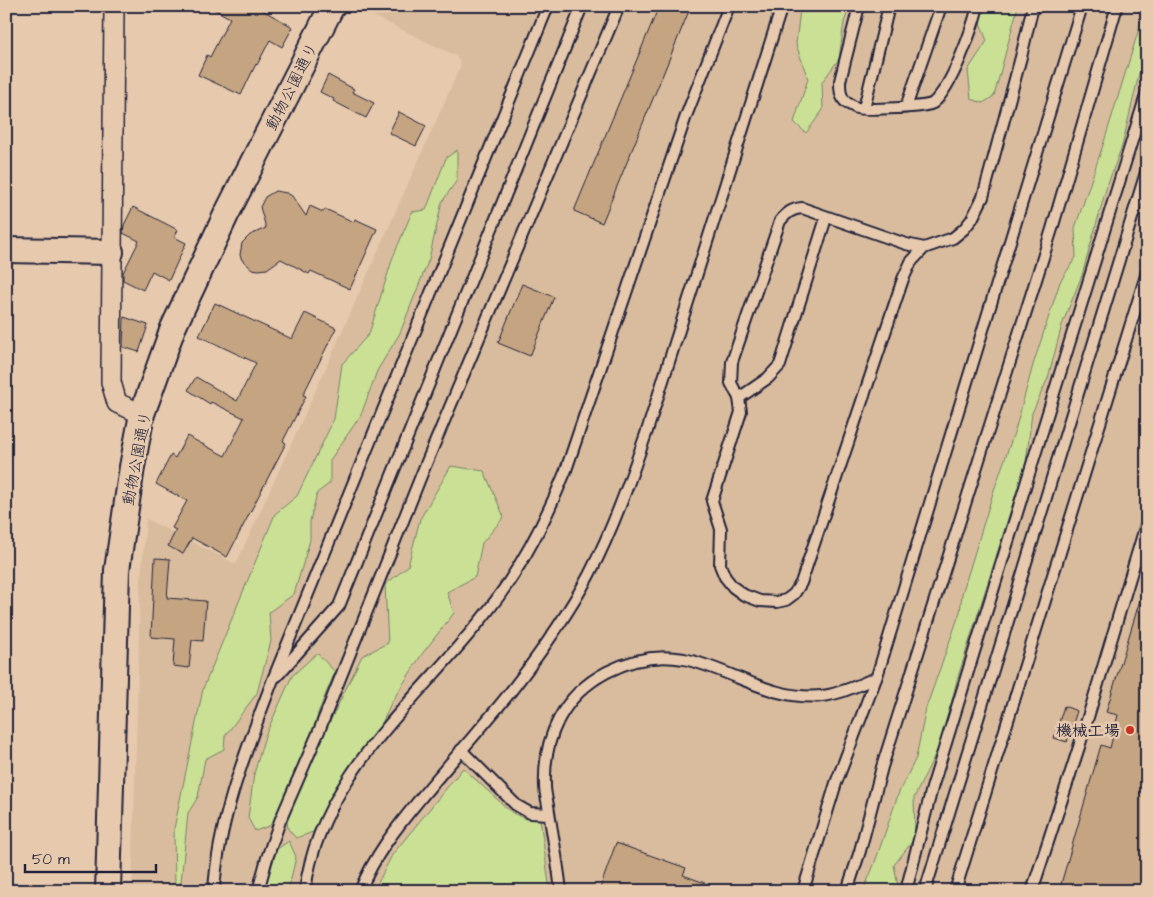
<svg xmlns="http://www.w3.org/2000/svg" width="1153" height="897" viewBox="0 0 1153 897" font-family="'Architects Daughter','Klee One',sans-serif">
<rect width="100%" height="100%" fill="#e7caae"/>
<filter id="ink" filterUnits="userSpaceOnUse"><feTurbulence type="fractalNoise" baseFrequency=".02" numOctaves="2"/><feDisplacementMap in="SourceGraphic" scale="10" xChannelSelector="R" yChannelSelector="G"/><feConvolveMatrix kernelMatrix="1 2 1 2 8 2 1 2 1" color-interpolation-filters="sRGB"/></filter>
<g filter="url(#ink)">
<path fill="#d9bc9e" d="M358,6H1147V891H132L140,592L146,519L236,564L315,392L461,65L456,56L357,8Z"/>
<g fill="#cae095" stroke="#768168">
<path d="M802,6H850L844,22L839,59L822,82L823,110L806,133L794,122L808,79L796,44L800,9Z"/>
<path d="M985,6H1018L994,96L983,103L971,99L968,70L987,41L978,17Z"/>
<path d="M1146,6L1147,57L1139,74L1122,146L1107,186L1082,275L1062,325L1048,378L1032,413L1026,462L957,680L942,740L914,798L915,838L894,865L898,886L895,891H863L874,865L899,792L916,758L926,708L960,612L962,594L993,493L1016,427L1033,365L1060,282L1076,257L1075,228L1104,142Z"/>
<path d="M457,150V180L442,202L429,259L400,333L377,371L361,415L330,460V483L317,493L310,521V540L294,594L269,612L271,641L257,693L225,736L224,749L205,759L198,797L188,813L181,882L175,888L174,829L203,689L275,514L297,496L334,419L342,364L369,334L393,257L412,212L426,210L446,158Z"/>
<path d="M451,466L484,471L504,517L482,543L475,577L447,592L454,613L422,654L391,703L365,762L330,798L313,832L296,838L288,829L286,816L280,814L269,826L255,831L248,818L254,774L265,736L292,676L317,653L335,672L318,713L310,762L362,656L388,643L385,585L408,566L420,519Z"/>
<path d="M463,768L511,812L523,818L540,819L550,891H374L392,855Z"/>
<path d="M289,841L296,857L288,891H264L277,849Z"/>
</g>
<g fill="#c5a581" stroke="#22223b">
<path d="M208,6H255L293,27L282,47L270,40L257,65L256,64L241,95L198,75L207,55L210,57L230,18Z"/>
<path d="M659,6H691L602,223L574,211Z"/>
<path d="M328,75L354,89L352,92L374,103L366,118L333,101L334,99L320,92Z"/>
<path d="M399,112L426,126L416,146L389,133Z"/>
<path d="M275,191L287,193L292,196L306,216L310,206L323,212L325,209L354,222L355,219L377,229L350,289L311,271L309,274L281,259L267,269L259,270L252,269L242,260L240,255L242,243L250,235L266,228L260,207L265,197Z"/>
<path d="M133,207L178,230L174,237L186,243L169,280L152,271L143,290L123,280V273L139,241L123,233L124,225Z"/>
<path d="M522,284L554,297L530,356L498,343Z"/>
<path d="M215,303L292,339L305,313L336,328L303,395L306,396L283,441L286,443L227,557L192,538L183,554L168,546L176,530L172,528L187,501L156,484L171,455L175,458L187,436L225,456L244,418L211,402L210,404L188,390L196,377L237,401L256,363L199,336Z"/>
<path d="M124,317L148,325L139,352L123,347Z"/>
<path d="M155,558L170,559L167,598L206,601L203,641L192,640L189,668L173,666L175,639L151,637Z"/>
<path d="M1143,590L1147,591V891H1059L1101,745L1110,748L1118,715L1106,712Z"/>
<path d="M1064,706L1077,711L1067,742L1054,738Z"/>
<path d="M616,843L686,868L683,875L721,889L720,891H599Z"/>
</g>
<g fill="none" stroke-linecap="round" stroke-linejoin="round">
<defs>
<g id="service">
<path d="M859,6L840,81C840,89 840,98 847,103C849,104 854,107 857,108C866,110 926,108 933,103C952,87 972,30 978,6"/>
<path d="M906,107L941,6"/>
<path d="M864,108L889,6"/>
<path d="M924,248L911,262L903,279L801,583L794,594L786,600L777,602L760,601L744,595L733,587L725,577L720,565L721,529L712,501L741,412L739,398L731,383L732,362L780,221C787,213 791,209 802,208L906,244L924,248L953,238L964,229L972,219L983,197L1021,57L1033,6"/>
<path d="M739,398L768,378L780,365L826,218"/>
<path d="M277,676L339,606L582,6"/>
<path d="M461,750L516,805L530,813L549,814"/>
<path d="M214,891C218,820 247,748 272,682L548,6"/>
<path d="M258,891L267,858L280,821L319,731L423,471L619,6"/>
<path d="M305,891C319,775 420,699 487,612C521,569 546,520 566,470L686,116L729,6"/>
<path d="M360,891C374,856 396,828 420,799C451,761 485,725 515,686C542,651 568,614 589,575C613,529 630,480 647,431L782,6"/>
<path d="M561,891C558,864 553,838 549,812C548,803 545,794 545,786C543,737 563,695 607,672C630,660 657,654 684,659C731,669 771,701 822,696C841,694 858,685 876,678"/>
<path d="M803,891L836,783L878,673L1082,6"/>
<path d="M847,891L860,851L882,767L1052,229L1117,6"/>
<path d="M906,891L932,788L1147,92"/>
<path d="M925,891L1147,169"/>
<path d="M955,891L1147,272"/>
<path d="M1032,891L1079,747L1147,521"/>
</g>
<path id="minor" d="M114,6L111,382L117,403L142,414"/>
<g id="tertiary">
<path d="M6,250L111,252"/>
<path d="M108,891L117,570L132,467L142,414L173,328L226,215L332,6"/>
</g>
</defs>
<use href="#service" stroke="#22223b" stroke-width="14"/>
<use href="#minor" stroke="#22223b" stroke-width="22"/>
<use href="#tertiary" stroke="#22223b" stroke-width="28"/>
<use href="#service" stroke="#e7caae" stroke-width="10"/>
<use href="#minor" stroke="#e7caae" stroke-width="19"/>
<use href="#tertiary" stroke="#e7caae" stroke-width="24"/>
</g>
</g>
<circle fill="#c8321e" stroke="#e7caae" stroke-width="2" cx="1130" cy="730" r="5"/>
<g text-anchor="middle" stroke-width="5" stroke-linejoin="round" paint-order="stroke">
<g font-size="16" fill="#22223b" stroke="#e7caae">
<text transform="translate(291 86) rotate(-63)" y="6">動物公園通り</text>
<text transform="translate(136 458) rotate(-79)" y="6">動物公園通り</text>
</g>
<g font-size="16" font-weight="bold" fill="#22223b" stroke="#e7caae" text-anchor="end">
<text x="1120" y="736">機械工場</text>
</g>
</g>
<rect width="1153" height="897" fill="none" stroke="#e7caae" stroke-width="25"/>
<rect x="12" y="12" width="1128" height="872" fill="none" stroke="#22223b" stroke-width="2" filter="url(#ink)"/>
<path d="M25 864v8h131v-8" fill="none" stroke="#22223b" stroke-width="2.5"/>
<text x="32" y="864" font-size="15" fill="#22223b" stroke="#e7caae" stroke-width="4" paint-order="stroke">50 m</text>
</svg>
